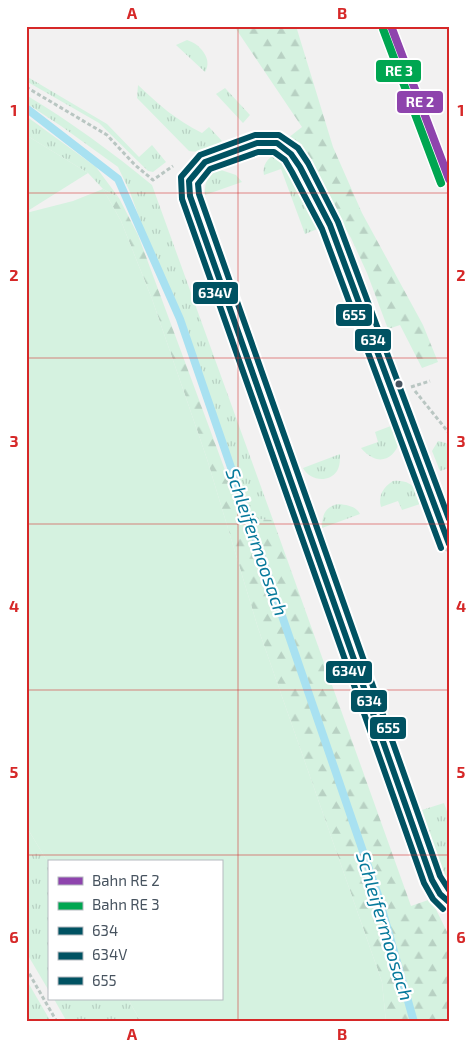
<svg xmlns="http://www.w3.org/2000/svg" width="475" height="1048" viewBox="0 0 475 1048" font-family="'Exo 2',sans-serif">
<defs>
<pattern id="grass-tufts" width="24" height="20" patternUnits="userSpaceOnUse" patternTransform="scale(1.25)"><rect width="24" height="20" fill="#d5f2e0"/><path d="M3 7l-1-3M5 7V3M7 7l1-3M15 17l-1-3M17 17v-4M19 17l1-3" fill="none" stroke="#b8d1c3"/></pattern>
<pattern id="forest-firs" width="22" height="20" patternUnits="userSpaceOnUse" patternTransform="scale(1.25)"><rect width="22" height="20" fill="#d5f2e0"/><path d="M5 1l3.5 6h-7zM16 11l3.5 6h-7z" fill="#b8d1c3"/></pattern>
</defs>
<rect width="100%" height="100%" fill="#f2f1f1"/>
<g fill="url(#grass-tufts)">
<path d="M187,40C200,44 213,59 205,72L176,45Z"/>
<path d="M26,76L107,124L139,157L152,145L166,162L153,172L148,171L99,123L26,81Z"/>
<path d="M138,85C159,105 176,120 202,133L209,127L222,141C212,149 202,153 189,151L137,98Z"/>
<path d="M225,88L250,115L243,123L216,94Z"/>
<path d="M26,95C71,122 112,152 152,185L273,520L252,519L187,334L141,223L130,192L118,167L61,126L26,103Z"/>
<path d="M26,116L96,167L119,198L103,189L88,173L26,135Z"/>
<path d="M276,154L283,157L286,162L325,226L305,234L281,169L264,175C262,166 267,158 276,154Z"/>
<path d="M221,170L236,175L242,182L205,195C204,182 208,173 221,170Z"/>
<path d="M396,424L400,441C393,462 376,466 361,448L378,442L375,432Z"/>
<path d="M438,441L446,443L449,446V468L440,471L432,451Z"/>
<path d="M340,454C340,460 340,466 337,471C328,484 309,480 303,468Z"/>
<path d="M393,481C410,479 417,488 423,503L402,510L398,501L381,507C378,496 383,487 393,481Z"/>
<path d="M339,504C347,505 356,506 360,514L322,528C322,515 325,506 339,504Z"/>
<path d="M444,803L449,817V891L422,810Z"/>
<path d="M26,826L49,864V991L26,952Z"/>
<path d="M26,979L51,1022H26Z"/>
<path d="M54,999H128L141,1022H67Z"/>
</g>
<g fill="url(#forest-firs)">
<path d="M234,26H296L333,147L362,213L423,325L438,362L422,368L400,325L388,329L367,273L351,238L307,163L288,138L302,127Z"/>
<path d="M103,189L119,198L138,235L242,516L252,519L273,520L411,906L431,899L449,936V1022H386L382,982L258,628L207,459L152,299L121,221Z"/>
</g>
<g fill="#d5f2e0">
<path d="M26,135L88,173L26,212Z"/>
<path d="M103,189L121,221L152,299L207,459L258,628L382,982L386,1022H141L128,999H221V862H49V864L26,826V213L73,201Z"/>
</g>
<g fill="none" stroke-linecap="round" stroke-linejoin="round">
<path stroke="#a8e1f1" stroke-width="8" d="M26,108L118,179L180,319L378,895L414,1022"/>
<g stroke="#b9c6c2" stroke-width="3" stroke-dasharray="4 2.5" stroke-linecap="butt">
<path d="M26,87L107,135L135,165L153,180L173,166"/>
<path d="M411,387L430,381"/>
<path d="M415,391L449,433"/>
<path d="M26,968L57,1022"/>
</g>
<path stroke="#cdd0d2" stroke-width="14" d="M449,545L330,225L300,167L291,154L277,143H257L243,147L205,162L189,181L190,196L432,880L440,894L449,902"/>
<defs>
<path id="bus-1" d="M449,544L330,225L300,167L291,154L277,143H257L205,162L189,181L190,196L432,880L440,894L449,902"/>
<path id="bus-2" d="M443,909L433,899L424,883L182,199L181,177L200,155L255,135H279L298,148L308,163L338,222L449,519"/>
<path id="bus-3" d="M441,548L322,229L292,172L285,160L274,152H258L210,169L198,184L199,194L440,876L449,890"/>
</defs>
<use href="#bus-1" stroke="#fff" stroke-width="10"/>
<use href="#bus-2" stroke="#fff" stroke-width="10"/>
<use href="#bus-3" stroke="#fff" stroke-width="10"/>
<use href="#bus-1" stroke="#005262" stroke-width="6"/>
<use href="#bus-2" stroke="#005262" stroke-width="6"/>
<use href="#bus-3" stroke="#005262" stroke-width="6"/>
<defs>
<path id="rail-1" d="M391,26L449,179"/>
<path id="rail-2" d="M383,29L441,183"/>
</defs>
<use href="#rail-1" stroke="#fff" stroke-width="11"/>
<use href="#rail-2" stroke="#fff" stroke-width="11"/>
<use href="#rail-1" stroke="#8e44ad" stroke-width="8"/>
<use href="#rail-2" stroke="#00a651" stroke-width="8"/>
</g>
<path fill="none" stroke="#d62828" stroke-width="1" stroke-opacity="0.55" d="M238,26V1022M26,193H449M26,358H449M26,524H449M26,690H449M26,855H449"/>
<circle fill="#47535f" stroke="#fff" stroke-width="2" cx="399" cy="384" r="4.5"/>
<g text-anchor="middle" stroke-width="4.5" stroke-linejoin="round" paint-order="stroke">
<g font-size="19" font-style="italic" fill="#077a9c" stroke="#fff">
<text transform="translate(257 542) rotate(71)" y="7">Schleifermoosach</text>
<text transform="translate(385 926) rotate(73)" y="7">Schleifermoosach</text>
</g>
</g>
<g stroke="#fff" stroke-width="2">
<rect x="375" y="59" width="47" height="24" rx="5" fill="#00a651"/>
<rect x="396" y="90" width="48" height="24" rx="5" fill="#8e44ad"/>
<rect x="192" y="281" width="47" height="24" rx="5" fill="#005262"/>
<rect x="335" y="303" width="38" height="24" rx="5" fill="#005262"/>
<rect x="354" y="328" width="38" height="24" rx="5" fill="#005262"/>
<rect x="325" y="660" width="48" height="24" rx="5" fill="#005262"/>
<rect x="350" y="689" width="38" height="24" rx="5" fill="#005262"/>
<rect x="369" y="716" width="38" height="24" rx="5" fill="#005262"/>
</g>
<g font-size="14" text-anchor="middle" font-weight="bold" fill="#fff">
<text x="399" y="76">RE 3</text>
<text x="420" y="107">RE 2</text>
<text x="215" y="298">634V</text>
<text x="354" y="320">655</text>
<text x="373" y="345">634</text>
<text x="349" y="676">634V</text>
<text x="369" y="706">634</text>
<text x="388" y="733">655</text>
</g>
<rect width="475" height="1048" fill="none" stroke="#ffffff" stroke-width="55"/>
<rect x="48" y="860" width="175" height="140" fill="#ffffff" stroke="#b5babf"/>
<rect x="58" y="877" width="25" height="8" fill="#8e44ad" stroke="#b5babf"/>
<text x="92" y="886" font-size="15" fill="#47535f">Bahn RE 2</text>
<rect x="58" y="902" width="25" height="8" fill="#00a651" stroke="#b5babf"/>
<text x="92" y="910" font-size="15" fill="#47535f">Bahn RE 3</text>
<rect x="58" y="927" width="25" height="8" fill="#005262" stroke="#b5babf"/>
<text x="92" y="936" font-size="15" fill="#47535f">634</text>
<rect x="58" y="952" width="25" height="8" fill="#005262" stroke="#b5babf"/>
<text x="92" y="960" font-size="15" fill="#47535f">634V</text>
<rect x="58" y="977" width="25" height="8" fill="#005262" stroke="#b5babf"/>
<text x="92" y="986" font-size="15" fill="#47535f">655</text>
<rect x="28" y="28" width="420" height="992" fill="none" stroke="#d62828" stroke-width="2"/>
<g font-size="16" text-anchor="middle" font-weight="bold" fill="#d62828">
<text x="132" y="19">A</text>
<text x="342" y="19">B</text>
<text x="14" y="116">1</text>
<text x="461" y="116">1</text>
<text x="14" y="281">2</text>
<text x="461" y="281">2</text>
<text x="14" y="447">3</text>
<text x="461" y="447">3</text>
<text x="14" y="612">4</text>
<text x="461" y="612">4</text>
<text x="14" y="778">5</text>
<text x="461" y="778">5</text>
<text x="14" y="943">6</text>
<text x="461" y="943">6</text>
<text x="132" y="1040">A</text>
<text x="342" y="1040">B</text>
</g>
</svg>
